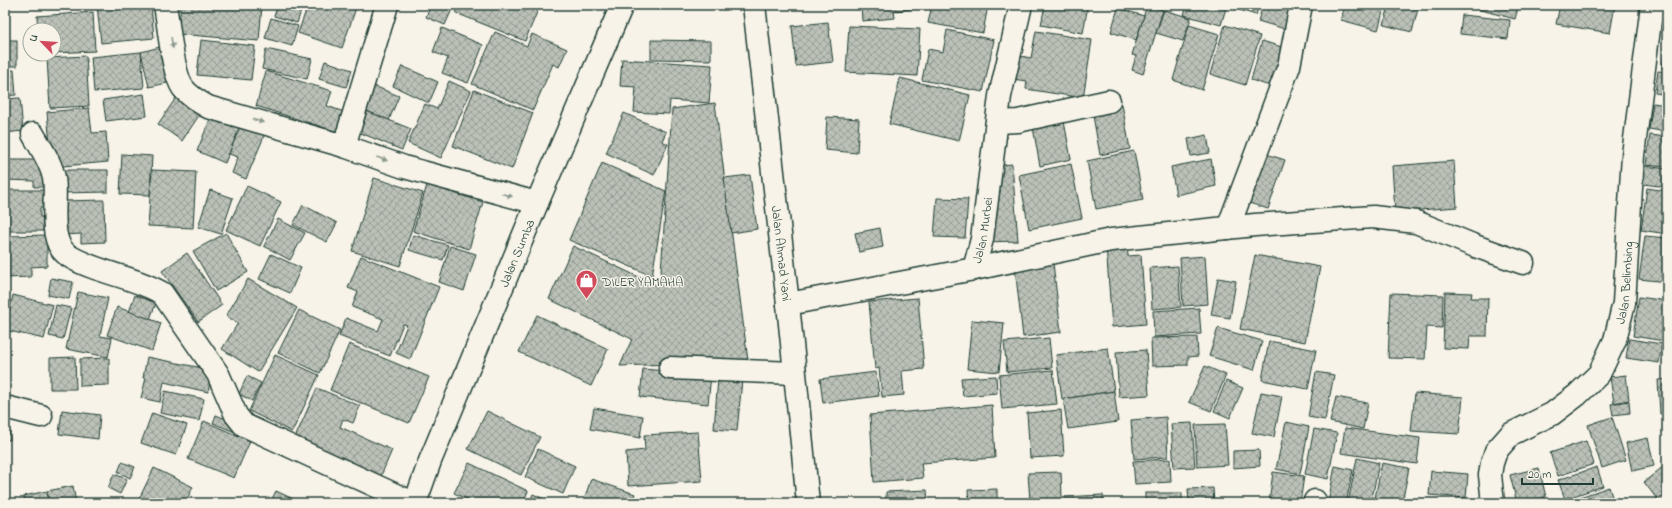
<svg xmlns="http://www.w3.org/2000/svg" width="1672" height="508" viewBox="0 0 1672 508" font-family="'Indie Flower',sans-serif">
<defs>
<pattern id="building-cross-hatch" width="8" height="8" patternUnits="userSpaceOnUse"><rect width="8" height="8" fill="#bbc1b6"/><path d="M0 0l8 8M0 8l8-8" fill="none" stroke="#979e95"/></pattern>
</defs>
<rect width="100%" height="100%" fill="#f7f3e8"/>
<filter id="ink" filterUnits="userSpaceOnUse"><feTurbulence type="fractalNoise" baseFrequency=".025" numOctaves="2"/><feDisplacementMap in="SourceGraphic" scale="8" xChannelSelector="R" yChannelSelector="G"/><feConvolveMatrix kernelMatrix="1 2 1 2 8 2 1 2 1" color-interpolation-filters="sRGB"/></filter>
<g filter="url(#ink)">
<g fill="url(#building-cross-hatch)" stroke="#1f3d34">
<path d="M5,5H34V7Z"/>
<path d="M97,5H151L154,38L101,43Z"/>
<path d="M181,5H262L259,41L178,34Z"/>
<path d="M278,5H303L297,23L274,16Z"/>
<path d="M308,5H346L356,8L342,48L298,33Z"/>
<path d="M431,5H449L453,7L445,25L426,17Z"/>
<path d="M460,5H540L525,41L456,13Z"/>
<path d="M861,5H930V7L894,11L895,18L862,21Z"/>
<path d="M932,5H988L983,33L928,23Z"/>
<path d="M1045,5H1088L1083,33L1041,25Z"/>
<path d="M1147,5L1163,10L1143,74L1132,70L1136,56L1132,55Z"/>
<path d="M1187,5H1217L1226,8L1221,25L1184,15Z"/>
<path d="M1223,5H1259L1256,15Z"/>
<path d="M1263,5H1293L1285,29L1258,21Z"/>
<path d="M1345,5H1385L1378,30L1341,20Z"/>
<path d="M1389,5H1419L1412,32L1384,25Z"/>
<path d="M1470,5H1526L1525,10L1518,8L1515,19L1469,7Z"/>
<path d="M1560,5H1615L1610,33L1556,24Z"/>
<path d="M1118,8L1144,16L1136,40L1111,32Z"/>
<path d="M1164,10L1191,18L1183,41L1156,33Z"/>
<path d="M93,12L95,51L54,53V30H38L37,16Z"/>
<path d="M1462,15L1510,20L1508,39L1460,34Z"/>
<path d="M271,18L298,26L292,46L265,38Z"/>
<path d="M828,22L833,62L796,66L792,26Z"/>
<path d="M1189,25L1219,34L1202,90L1173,80Z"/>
<path d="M1225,25L1260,36L1245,85L1210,74Z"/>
<path d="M849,26L920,29L917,76L846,72Z"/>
<path d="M442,28L483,45L468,83L442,73L448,58L433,52Z"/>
<path d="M1667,29V69H1662Z"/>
<path d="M947,30L994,40L983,92L922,80L928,49L943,52Z"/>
<path d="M1036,31L1092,40L1083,98L1026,89L1027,81L1012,79L1015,55L1031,58Z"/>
<path d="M495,32L527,46L532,34L567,49L559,67L553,64L533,110L472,84Z"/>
<rect x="5" y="40" width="12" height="26"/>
<path d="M201,40L255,46L251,80L197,75Z"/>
<path d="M651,40L711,41V60L651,59Z"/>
<path d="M1262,41L1288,49L1276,88L1251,80Z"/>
<path d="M160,47L167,83L149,87L141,52Z"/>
<path d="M266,49L312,59L307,79L262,69Z"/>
<path d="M141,52L144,88L94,92L91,57Z"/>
<path d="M86,56L89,106L50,108L47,58Z"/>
<path d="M622,59L712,65L709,103L670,100L669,114L634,112L636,87L620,86Z"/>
<path d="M325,61L352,70L346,87L319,79Z"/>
<path d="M402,66L438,82L429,103L393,86Z"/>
<path d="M14,70L16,95L5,96V71Z"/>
<path d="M266,71L332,91L327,106L344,112L338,132L256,106Z"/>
<path d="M1658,71L1667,72V95L1655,93Z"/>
<path d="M900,78L970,95L959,141L889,124Z"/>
<path d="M449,81L471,91L441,158L408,143L425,104L437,109Z"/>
<path d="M374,86L399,96L389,120L364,110Z"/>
<path d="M474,90L533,113L512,169L453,146Z"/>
<path d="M144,94L147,116L106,121L103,100Z"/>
<path d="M178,95L202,111L182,141L158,124Z"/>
<path d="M20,98L23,131L5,133V99Z"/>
<path d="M715,103L748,361L620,366L632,339L549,299L573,246L660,287L672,109Z"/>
<path d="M1653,103L1667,105V132L1649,129Z"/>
<path d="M1122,104L1130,149L1100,155L1092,110Z"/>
<path d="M89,108L92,133L106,132L108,162L52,167L47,112Z"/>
<path d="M364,110L411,129L402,150L356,131Z"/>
<path d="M213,112L241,124L225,163L197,151Z"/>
<path d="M624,113L666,132L662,141L668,144L654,175L606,153Z"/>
<path d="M1063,116L1071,159L1040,166L1032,122Z"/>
<path d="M827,117L859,119L857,153L825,150Z"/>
<path d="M241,124L265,134L246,179L232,173L238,157L229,154Z"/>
<path d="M1207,135L1210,153L1191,156L1188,139Z"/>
<path d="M1650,135L1667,137V167L1646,165Z"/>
<path d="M1134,151L1143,200L1096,209L1087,161Z"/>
<path d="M1260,152L1285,160L1268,209L1243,201Z"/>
<path d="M122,154L152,156L150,195L120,194Z"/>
<path d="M1211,159L1216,186L1176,195L1171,167Z"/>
<path d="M5,160H46V187H34V181L5,180Z"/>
<path d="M1454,161L1457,207L1395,212L1392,166Z"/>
<path d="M602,163L666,191L652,276L569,240Z"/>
<path d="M1012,164L1018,241L985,242L995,166Z"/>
<path d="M1071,164L1082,218L1029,229L1019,175Z"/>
<path d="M1645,166L1667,169V187L1643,184Z"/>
<path d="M60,170H108V192L60,193Z"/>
<path d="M152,170L196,172L193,228L148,226Z"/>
<path d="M750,175L757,229L731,233L724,178Z"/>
<path d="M374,178L423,193L400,266L352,251Z"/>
<path d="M427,185L483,202L469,249L413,231Z"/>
<path d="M247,186L281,202L260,246L226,230Z"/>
<path d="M1647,188L1667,191V234L1641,230Z"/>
<path d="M5,190H46V208H40V217H45L44,231H5Z"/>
<path d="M210,190L233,198L221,234L198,227Z"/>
<path d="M937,198L968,199L965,238L934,237Z"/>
<path d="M104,200L105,242L81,243V234L65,235L63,201Z"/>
<path d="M303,205L337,223L327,242L293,225Z"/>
<path d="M278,219L305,233L290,260L264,246Z"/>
<path d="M880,228L883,247L859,252L855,233Z"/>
<path d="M226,233L248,272L216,291L193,251Z"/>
<path d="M47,235V266L31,267V277L5,278V236Z"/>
<path d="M413,235L448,245L443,260L409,250Z"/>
<path d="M1645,236L1667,238V282L1639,279Z"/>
<path d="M1127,243L1128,256L1141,255L1146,324L1112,327L1106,245Z"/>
<path d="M450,246L476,254L464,291L439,282Z"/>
<path d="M187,253L222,305L198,322L162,271Z"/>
<path d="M271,254L301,268L290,293L259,279Z"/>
<path d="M1255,255L1320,267L1305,342L1240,329Z"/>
<path d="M361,256L439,287L410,359L396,353L407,325L403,324L390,356L339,336L346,318L378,331L383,319L352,307L358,292L348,288Z"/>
<path d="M1205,256L1208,304L1183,306L1180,258Z"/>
<path d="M1053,263L1061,332L1023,337L1015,268Z"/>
<path d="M1178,266L1181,307L1152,309L1150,268Z"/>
<path d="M51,278L73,282L69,299L48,295Z"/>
<path d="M1218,278L1236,281L1230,318L1211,315Z"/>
<path d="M248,279L297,308L258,372L222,349L238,323L226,316Z"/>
<path d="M78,292L108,298L100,336L112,338L108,357L66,349Z"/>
<path d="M1445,292L1472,293L1471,298H1488L1487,336H1470L1469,349L1443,348Z"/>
<path d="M1391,293L1443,295L1442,328L1427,327L1425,359L1388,358Z"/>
<path d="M13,295L53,305L44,339L5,330Z"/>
<path d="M135,295L156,303L150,319L129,312Z"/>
<path d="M1639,297L1667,301V321L1664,341L1633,336Z"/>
<path d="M918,298L924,369L902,371L904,395L882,397L879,368L875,369L869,302Z"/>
<path d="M56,305L71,308L63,339L49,336Z"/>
<path d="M117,307L161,323L152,351L107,335Z"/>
<path d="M1199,308L1201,334L1154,337L1153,311Z"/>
<path d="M299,310L340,330L320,373L278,353Z"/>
<path d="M537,315L608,349L591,386L519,352Z"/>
<path d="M972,320L1004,323L999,372L967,369Z"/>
<path d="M1218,328L1262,341L1254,370L1209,356Z"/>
<path d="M1197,337L1198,356L1188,357V365L1152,366L1151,338Z"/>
<path d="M1049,338L1052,368L1007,372L1004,342Z"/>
<path d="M1629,339L1662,344L1659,363L1626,358Z"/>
<path d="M1269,341L1316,350L1308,389L1262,380Z"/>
<path d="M349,344L429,377L409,423L330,390Z"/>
<path d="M1108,348L1114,391L1062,399L1056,355Z"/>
<path d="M1146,350L1149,395L1119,397L1116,352Z"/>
<path d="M275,355L319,375L292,432L249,411Z"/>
<path d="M75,357L76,389H50V358Z"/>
<path d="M147,357L212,370L208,392L164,382L160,402L141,398L146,378H143Z"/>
<path d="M109,358V385L80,386V359Z"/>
<path d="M1205,366L1226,375L1211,411L1189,402Z"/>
<path d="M643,369L711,375L708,404L640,397Z"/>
<path d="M1053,370L1057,404L1002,409L999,375Z"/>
<path d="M876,372L879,396L823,403L820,379Z"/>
<path d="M1316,372L1334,375L1325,420L1308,417Z"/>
<path d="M1626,375L1629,400L1614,403L1610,377Z"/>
<path d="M247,376L261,383L252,401L239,394Z"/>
<path d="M996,376L997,393L963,396L961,378Z"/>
<path d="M718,378L742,380L737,431L714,429Z"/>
<path d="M1667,379V414H1660L1658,380Z"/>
<path d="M1226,381L1243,388L1230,418L1214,411Z"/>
<path d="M317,388L360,406L353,423L343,419L340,427L392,450L380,478L294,440Z"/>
<path d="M165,391L204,399L199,421L160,413Z"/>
<path d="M1114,391L1118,422L1068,429L1063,399Z"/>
<path d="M1261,392L1282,396L1274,437L1252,433Z"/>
<path d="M1415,393L1463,397L1459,434L1411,431Z"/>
<path d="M1336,397L1368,403L1363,429L1330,422Z"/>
<path d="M1629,401L1630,413L1613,415L1611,404Z"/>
<path d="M992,405L995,458L921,463L923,478L874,482L870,415Z"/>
<path d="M594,408L643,416L640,438L590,429Z"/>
<path d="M62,410L100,415L98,439L59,434Z"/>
<path d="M1061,410L1064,456L1030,458L1027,413Z"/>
<path d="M487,411L540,437L521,475L468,449Z"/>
<path d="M152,413L187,425L176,455L141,443Z"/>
<path d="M216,415L245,427L242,435L213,423Z"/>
<path d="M1166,417L1168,457L1134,459L1131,420Z"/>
<path d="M1612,417L1626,460L1602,468L1588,425Z"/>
<path d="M204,421L250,441L234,478L188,459Z"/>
<path d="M1286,422L1309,427L1300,474L1276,469Z"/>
<path d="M1192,423L1195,467L1174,468L1171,424Z"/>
<path d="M1225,424L1228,465L1197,467L1195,425Z"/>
<path d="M5,426H9L10,440H5Z"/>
<path d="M1345,428L1420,438L1417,464L1341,453Z"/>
<path d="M1314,429L1337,433L1328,479L1305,474Z"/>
<path d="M698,432L702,481L628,486L626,452L645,450L644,435Z"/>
<path d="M1648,438L1654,466L1632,471L1626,443Z"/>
<path d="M1586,441L1594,464L1558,476L1550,453Z"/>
<path d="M538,449L575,466L563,494L525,477Z"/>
<path d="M1259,450L1260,466L1233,468V451Z"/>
<path d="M1357,458L1379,463L1371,503H1348Z"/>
<path d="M1170,459L1171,482L1135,484L1133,461Z"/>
<path d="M122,462L135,467L130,478L118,472Z"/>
<path d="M469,463L528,491L523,503H475L454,493Z"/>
<path d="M1382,463L1409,468L1402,503H1374Z"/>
<path d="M1335,466L1353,470L1346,503H1328Z"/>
<path d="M1664,466L1667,471V503H1660L1644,482Z"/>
<path d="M1597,467L1603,486L1565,499L1558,480Z"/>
<path d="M154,468L193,487L185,503H137Z"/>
<path d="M1539,468L1546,497L1517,503L1510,475Z"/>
<path d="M1431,471L1468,474L1466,498L1429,495Z"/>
<path d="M1061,472L1062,497L1103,495L1104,503H1042V500L1030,501L1028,473Z"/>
<path d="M1273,472L1304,476L1300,503H1269Z"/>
<path d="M114,474L127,479L120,494L108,488Z"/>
<path d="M591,479L635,494L632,503H583Z"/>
<path d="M73,486L76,503H49L47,491Z"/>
<path d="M1609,487L1614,503H1582L1580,497Z"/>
<path d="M1213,488L1214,503H1189L1188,489Z"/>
<path d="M997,489V503H969L968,490Z"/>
<path d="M927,490L928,503H886V492Z"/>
<path d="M47,491L49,503H25L24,496Z"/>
<path d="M276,491L302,503H270Z"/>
<rect x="1145" y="493" width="37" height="10"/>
<path d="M533,494L553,503H529Z"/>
<path d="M1545,500L1546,503H1532Z"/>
</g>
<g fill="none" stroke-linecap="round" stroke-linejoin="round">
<defs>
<g id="minor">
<path d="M165,5C169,26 172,72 183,88C189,96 199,102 208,107L344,146L404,167L537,203"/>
<path d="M998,122L1018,121L1109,101"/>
<path d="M33,134C40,147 51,162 54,178C58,200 46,242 69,256C97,273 133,276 162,293L218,374L236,415L244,425L413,503"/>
<path d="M344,146L387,5"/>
<path d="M1228,228L1289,66L1301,5"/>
<path d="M974,269L1111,240L1255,225L1373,217L1416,222L1475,246L1523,263"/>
<path id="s1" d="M788,304L974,269L982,239L1000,96L1021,5"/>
<path d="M670,368L794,373"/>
<path d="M5,409L9,408L41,416"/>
<path d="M1315,503V501"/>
<path id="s2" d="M1493,503L1490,475L1492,463L1496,451L1511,434L1552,414L1577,395L1599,374L1615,340L1624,303L1633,155L1652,5"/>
</g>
<g id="major">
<path id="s3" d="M415,503L430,461L537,203L622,5"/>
</g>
<g id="highway">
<path id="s4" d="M754,5L788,304L808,503"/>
</g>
</defs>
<use href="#minor" stroke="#1f3d34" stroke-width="25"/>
<use href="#major" stroke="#1f3d34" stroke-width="25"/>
<use href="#highway" stroke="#1f3d34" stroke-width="25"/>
<use href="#minor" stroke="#f7f3e8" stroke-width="22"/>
<use href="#major" stroke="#f7f3e8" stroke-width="22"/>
<use href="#highway" stroke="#f7f3e8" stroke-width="22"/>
</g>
<defs><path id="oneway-solid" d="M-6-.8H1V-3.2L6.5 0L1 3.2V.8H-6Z"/></defs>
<g fill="#8b988e">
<use href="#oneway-solid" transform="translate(172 43) rotate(81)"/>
<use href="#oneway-solid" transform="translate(258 121) rotate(16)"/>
<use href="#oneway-solid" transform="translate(382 159) rotate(19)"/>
<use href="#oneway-solid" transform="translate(507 195) rotate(15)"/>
</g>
</g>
<defs>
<symbol id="shop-pin" viewBox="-11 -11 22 30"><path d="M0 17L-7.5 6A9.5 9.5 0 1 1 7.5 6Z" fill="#d1495b" stroke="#f7f3e8"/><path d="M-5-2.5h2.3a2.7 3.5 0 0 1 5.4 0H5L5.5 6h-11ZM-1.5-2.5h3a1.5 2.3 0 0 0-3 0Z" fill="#fff"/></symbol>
</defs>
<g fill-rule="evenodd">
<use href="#shop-pin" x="574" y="268" width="25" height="34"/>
</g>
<g text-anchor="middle" stroke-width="3" stroke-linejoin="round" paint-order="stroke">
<g font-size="13" fill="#1f3d34" stroke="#f7f3e8">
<text dy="5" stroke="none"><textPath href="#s1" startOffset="229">Jalan Murbei</textPath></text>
<text dy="5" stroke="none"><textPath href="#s3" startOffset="270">Jalan Sumba</textPath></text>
<text dy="5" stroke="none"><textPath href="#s4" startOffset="250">Jalan Ahmad Yani</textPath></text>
<text dy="5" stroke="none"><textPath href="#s2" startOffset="279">Jalan Belimbing</textPath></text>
</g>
<g font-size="13" fill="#1f3d34" stroke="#f7f3e8" text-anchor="start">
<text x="602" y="286">DILER YAMAHA</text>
</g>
</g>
<rect width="1672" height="508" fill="none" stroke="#f7f3e8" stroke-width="20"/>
<rect x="10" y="10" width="1652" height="488" fill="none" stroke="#1f3d34" stroke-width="1.5" filter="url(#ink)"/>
<g transform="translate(42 42) rotate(295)"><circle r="19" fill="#f7f3e8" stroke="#a1aaa0"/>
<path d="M0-3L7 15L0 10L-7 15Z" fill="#d1495b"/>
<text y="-6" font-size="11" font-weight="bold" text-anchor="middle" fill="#1f3d34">U</text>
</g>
<path d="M1522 478v6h71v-6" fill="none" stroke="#1f3d34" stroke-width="2"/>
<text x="1528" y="478" font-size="12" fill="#1f3d34" stroke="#f7f3e8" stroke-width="3" paint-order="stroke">20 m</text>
</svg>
